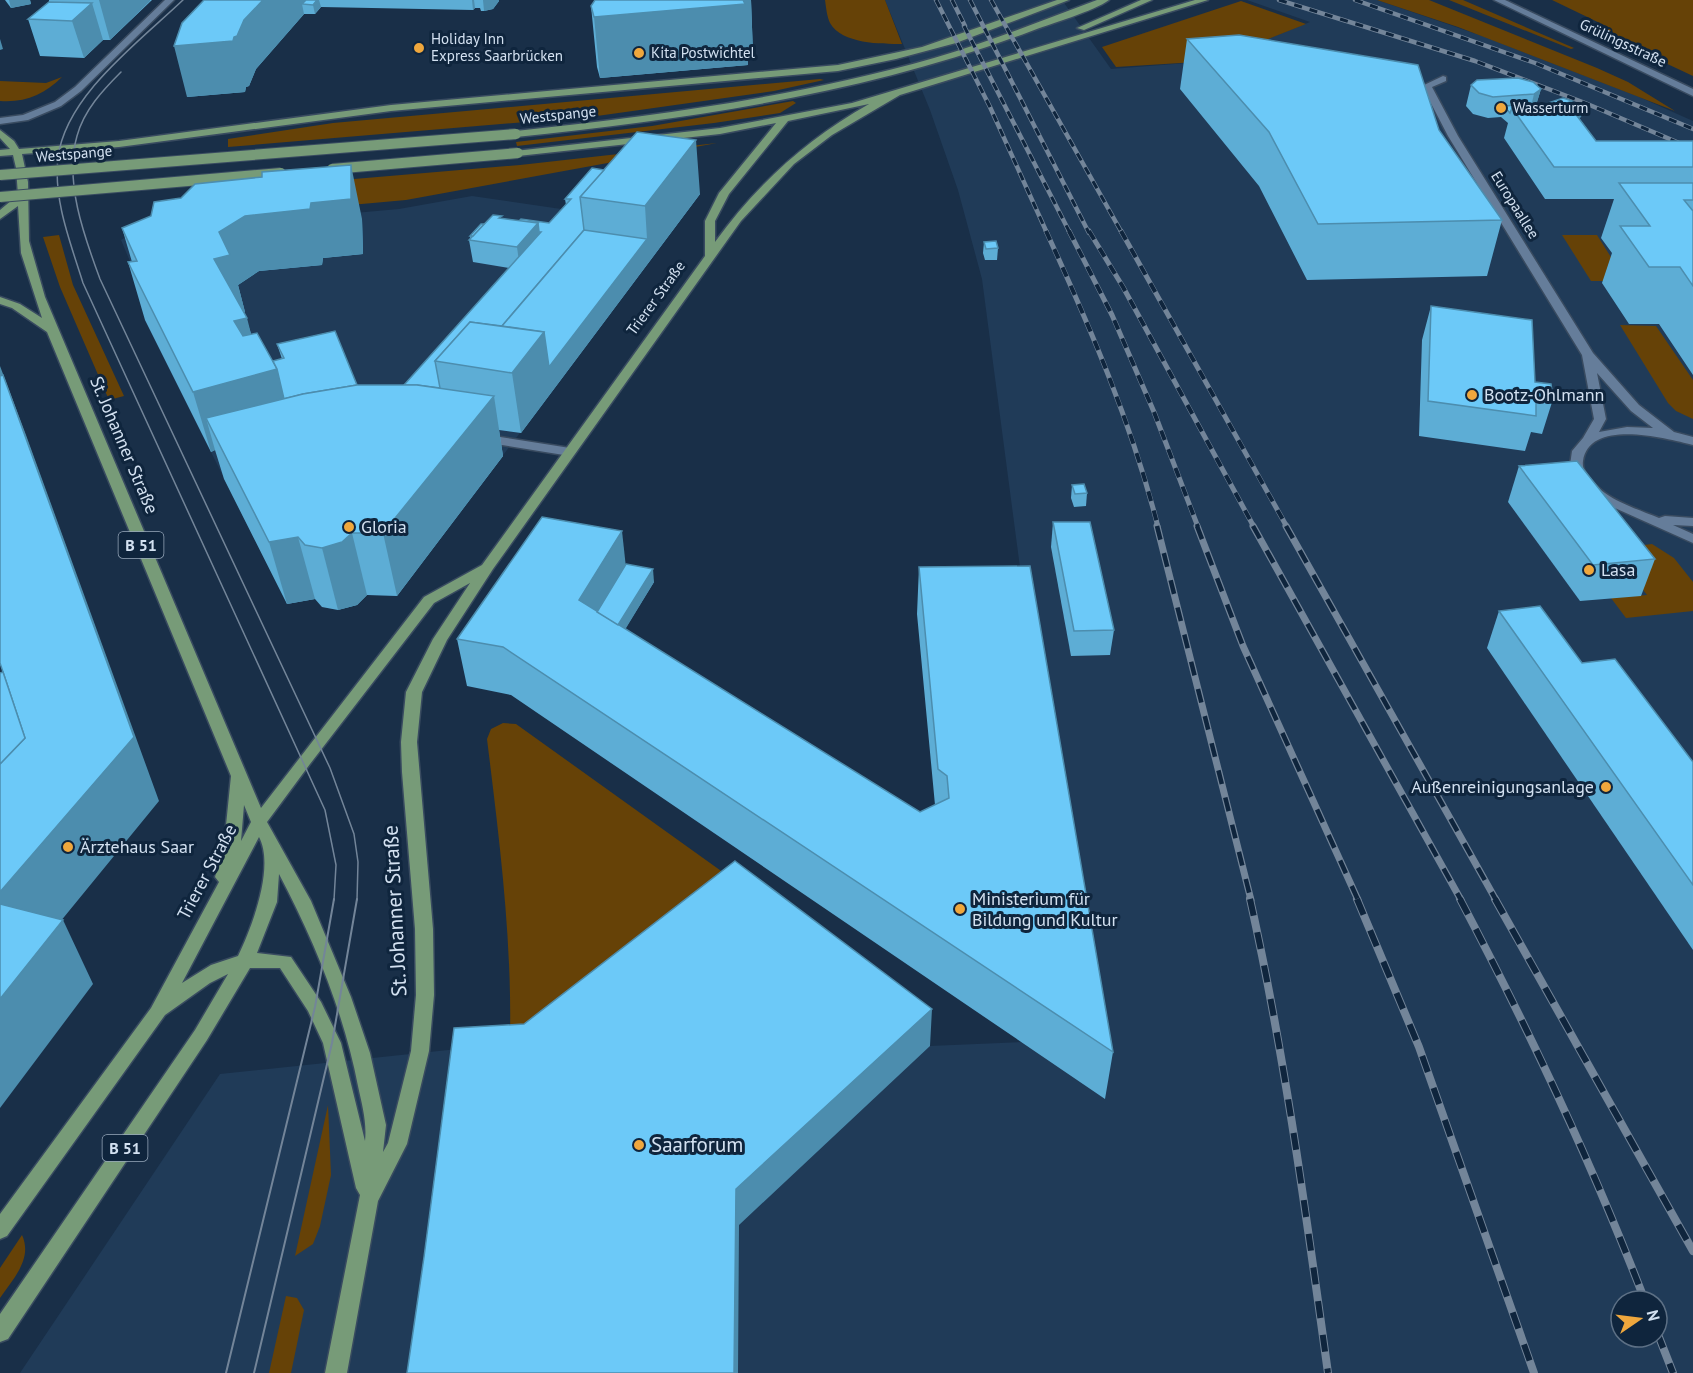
<svg xmlns="http://www.w3.org/2000/svg" width="1693" height="1373" viewBox="0 0 1693 1373" font-family="'PT Sans',sans-serif">
<rect width="100%" height="100%" fill="#192f48"/>
<g fill="#203b58" fill-rule="evenodd">
<path d="M885,0H1062L1111,69L1213,61L1310,22L1247,0H1377L1485,37L1637,96L1693,121V1373H20L220,1074L514,1043L930,1046L1023,1042L1026,613L982,279L958,190L930,110ZM1621,1301H1657V1337H1621Z"/>
<path d="M700,194L397,596L367,595L357,605L338,610L322,607L315,599L287,604L145,320L154,318L121,240L132,233L399,209L472,196L616,217Z"/>
</g>
<g fill="#664207">
<path d="M825,0H885L902,44C881,44 842,44 830,23C827,17 826,7 825,0Z"/>
<path d="M1377,0H1429L1597,68L1628,82L1675,111L1458,27Z"/>
<path d="M1449,0H1463L1574,48L1571,49Z"/>
<path d="M1552,0H1693V76L1595,30L1608,27Z"/>
<path d="M1241,1L1306,24L1213,61L1116,67L1102,47Z"/>
<path d="M62,77C45,94 25,103 0,101V81L46,83Z"/>
<path d="M820,79L824,80L774,91L597,116L228,147V139L333,123Z"/>
<path d="M793,101L796,103L780,113L714,123L517,146L516,142L652,126Z"/>
<path d="M717,143L406,200L184,220L225,190L520,165Z"/>
<path d="M59,235L73,285L124,396L109,400L60,287L43,237Z"/>
<path d="M1562,235H1597L1626,281H1591Z"/>
<path d="M1620,325L1656,326L1693,380V419L1676,411L1668,403Z"/>
<path d="M1652,544L1674,558L1693,582V611L1626,618L1611,598L1647,595L1612,549Z"/>
<path d="M503,723L516,724L731,878L510,1036C512,937 499,837 487,739L491,729Z"/>
<path d="M328,1105L331,1175L320,1226L313,1244L295,1256Z"/>
<path d="M22,1235C33,1259 13,1279 0,1298V1268Z"/>
<path d="M286,1296L297,1298L304,1310L291,1373H269Z"/>
</g>
<g fill="none" stroke-linecap="round" stroke-linejoin="round">
<defs>
<g id="minor">
<path d="M165,0H174L81,91L61,106L28,120L0,124V118L23,115L55,102L75,87Z"/>
<path d="M1494,0H1505L1693,89V96Z"/>
<path d="M1443,76L1446,77V81L1432,87L1458,136L1593,353L1639,405L1674,432L1693,437V445C1666,438 1589,418 1583,461C1581,474 1596,486 1605,493C1620,504 1642,511 1659,518L1665,516L1693,518V526L1673,525L1693,534V543L1597,500L1578,483L1570,465L1572,451L1583,438L1594,419L1582,355L1448,136L1422,86ZM1597,373L1631,411L1653,428L1627,427L1599,432L1606,419Z"/>
<path d="M481,434L570,448L576,452L570,456L477,441L475,438L477,435Z"/>
</g>
<g id="primary">
<path d="M1057,0H1069L956,43L896,59L838,71L391,111L119,147L22,154L28,182L29,241L45,297L261,808L424,597L482,565L705,256V221L719,193L776,123L720,134L518,156L513,153L515,151L720,128L852,103L1195,0H1208L900,95L832,135L794,164L741,221L493,569L447,640L422,692L417,742L433,929L434,995L429,1051L407,1144L378,1201L347,1373H325L360,1195L356,1188L323,1043L308,1011L280,968H250L207,1040L8,1339L0,1342V1314L195,1030L228,974L210,983L165,1015L7,1236L0,1239V1214L151,1008L219,882L215,877L224,845L231,776L47,332L12,308L0,304V297L20,304L42,318L21,253L18,206L0,219V210L18,195L16,168L13,155L0,156V150L10,149L0,138V130L14,141L19,149L119,141L391,105L838,65L922,47ZM869,104C807,139 757,184 715,242V221L729,194L788,121ZM470,583L433,639L406,692L401,742L402,772L415,929L416,995L411,1051L388,1143L383,1152L386,1125L370,1053L351,997L311,901L267,822L310,764L434,603ZM244,805L251,822L241,841ZM259,837C275,867 252,927 238,956L211,965L182,983ZM279,874C314,940 344,1013 358,1086C362,1105 367,1122 365,1141L341,1043L321,1002L291,957L257,953L277,902Z"/>
<path d="M1097,0H1109C1095,11 1049,24 1029,32C865,94 689,119 516,137L511,134L516,131C657,116 797,97 934,58C990,42 1043,20 1097,0Z"/>
<path d="M1141,0H1152L1084,30L1077,28Z"/>
</g>
</defs>
<use href="#minor" stroke="#394b60" stroke-width="3"/>
<use href="#primary" stroke="#394b60" stroke-width="3"/>
<use href="#minor" fill="#657d9a" fill-rule="evenodd"/>
<use href="#primary" fill="#779b78" fill-rule="evenodd"/>
<g stroke="#738599" stroke-width="1.5">
<path d="M183,0C140,41 65,96 58,158C53,200 71,244 83,283L325,810L336,865L334,900"/>
<path d="M121,72C103,90 84,110 77,136C64,181 84,236 100,279L330,768L354,834L358,862L357,900"/>
</g>
<g stroke="#738599" stroke-width="2">
<path d="M226,1373L315,1007L334,899"/>
<path d="M254,1373L332,1043L357,899"/>
</g>
<defs>
<g id="rail-far3">
<path d="M936,0L990,107L1047,233"/>
<path d="M952,0L965,26"/>
<path d="M970,0L1089,233"/>
<path d="M991,0L1122,233"/>
<path d="M1279,0L1475,61L1585,103L1693,149"/>
<path d="M1355,0L1535,63L1693,129"/>
<path d="M964,26L1070,233"/>
</g>
<g id="rail-far2">
<path d="M1046,231C1090,327 1132,424 1158,527"/>
<path d="M1069,231L1112,315L1154,412L1198,527"/>
<path d="M1089,231L1123,287L1254,527"/>
<path d="M1121,231L1287,527"/>
</g>
<g id="rail-far1">
<path d="M1157,526L1251,900"/>
<path d="M1197,526L1243,646L1358,900"/>
<path d="M1253,526L1461,900"/>
<path d="M1286,526L1496,900"/>
</g>
<g id="rail">
<path d="M1250,899C1285,1056 1306,1214 1328,1373"/>
<path d="M1357,899L1419,1047L1534,1373"/>
<path d="M1460,899C1529,1030 1592,1163 1645,1301"/>
<path d="M1495,899L1693,1251"/>
<path d="M1657,1332L1673,1373"/>
</g>
</defs>
<use href="#rail-far3" stroke="#738599" stroke-width="4.5"/>
<use href="#rail-far2" stroke="#738599" stroke-width="5"/>
<use href="#rail-far1" stroke="#738599" stroke-width="7"/>
<use href="#rail" stroke="#738599" stroke-width="8"/>
<use href="#rail-far3" stroke="#0f253d" stroke-width="3" stroke-dasharray="8" stroke-linecap="butt"/>
<use href="#rail-far2" stroke="#0f253d" stroke-width="4" stroke-dasharray="10" stroke-linecap="butt"/>
<use href="#rail-far1" stroke="#0f253d" stroke-width="4.5" stroke-dasharray="14" stroke-linecap="butt"/>
<use href="#rail" stroke="#0f253d" stroke-width="6" stroke-dasharray="17" stroke-linecap="butt"/>
<defs>
<g id="primary-bridge">
<path d="M332,169L518,153"/>
<path d="M0,175L516,134"/>
<path d="M0,197L281,173"/>
</g>
</defs>
<use href="#primary-bridge" stroke="#394b60" stroke-width="12" stroke-linecap="butt"/>
<use href="#primary-bridge" stroke="#779b78" stroke-width="10"/>
</g>
<g fill="#5dadd5">
<path d="M5,0H30L31,4L11,8Z"/>
<path d="M49,0H152L110,40H103L84,58L40,56L28,19L49,2Z"/>
<path d="M204,0H499V1L493,9L484,11H481L480,8H475L473,10L321,7L315,14H304L256,69L249,86L246,87L245,92L187,97Z"/>
<path d="M595,0H751L753,54L747,55L748,65L600,78L597,67L591,6Z"/>
<path d="M1187,39L1439,130L1502,220L1487,276L1307,280L1259,186L1180,89Z"/>
<path d="M1471,85L1541,89L1535,108H1544L1545,104L1571,105L1581,117L1579,118L1596,141H1693V375L1659,324H1629L1602,283L1612,253L1601,238L1614,199H1545L1504,138L1508,123L1501,117L1488,118L1473,114L1466,106Z"/>
<path d="M592,168L700,194L521,433L499,430L503,456L397,596L367,595L357,605L338,610L322,607L315,599L287,604L224,479L215,450L211,452L145,320L128,262H132L122,228L151,216L181,198L362,219L363,254L323,258L322,265L259,271L238,285L245,312H244L251,334L273,361L282,359L277,344L357,385H404L509,268L473,262L469,240L470,239V236L484,224L502,219L549,223L566,205L565,199Z"/>
<path d="M984,242L998,248L997,260H985L983,253Z"/>
<path d="M1431,306L1535,382L1553,399L1542,434L1531,432L1525,451L1419,436L1422,340Z"/>
<path d="M1519,466L1655,559L1641,596L1580,601L1508,502Z"/>
<path d="M1072,485L1087,493L1086,506L1074,507L1071,498Z"/>
<path d="M1053,522L1114,630L1110,655L1071,656L1051,547Z"/>
<path d="M626,564L654,582L625,629L920,812L935,805L917,614L919,567L1113,1052L1105,1099L511,695L467,686L457,639Z"/>
<path d="M1499,611L1582,663L1693,762V950L1487,648Z"/>
</g>
<g fill="#4c8dae">
<path d="M9,0H30L31,4L11,8Z"/>
<path d="M99,0H150V1L110,40Z"/>
<path d="M263,0H309L302,4L304,14L256,69L249,86L246,87L245,92L187,97L174,46L234,37L244,20Z"/>
<path d="M317,0H319L321,7L315,14L313,5Z"/>
<path d="M472,0H474L475,8L473,10Z"/>
<path d="M483,0H499V1L493,9L484,11Z"/>
<path d="M741,0H751L753,54L747,55L748,65L600,78L594,17Z"/>
<path d="M92,3L103,40L84,58L72,21Z"/>
<path d="M0,39L3,49L0,50Z"/>
<path d="M1541,89L1535,109L1529,115L1534,94Z"/>
<path d="M1572,101L1569,112L1554,108Z"/>
<path d="M1585,107L1581,117L1564,124L1567,113Z"/>
<path d="M696,140L700,194L521,433L512,373L544,332L647,239L645,206Z"/>
<path d="M351,165L362,219L363,254L323,258L322,265L259,271L238,285L245,312L229,316L214,259L219,232L245,216L311,203Z"/>
<path d="M538,223L540,246L520,269L517,247Z"/>
<path d="M247,318L261,373L277,369L289,416L206,418L215,450L211,452L193,392L234,321Z"/>
<path d="M0,366L26,435L159,801L24,966L0,920V892L134,737L0,441Z"/>
<path d="M494,396L503,456L397,596L383,533Z"/>
<path d="M622,531L627,577L590,639L579,600Z"/>
<path d="M352,533L367,595L357,605L338,610L322,548Z"/>
<path d="M298,537L315,599L287,604L269,542Z"/>
<path d="M653,569L654,582L620,638L618,625Z"/>
<path d="M63,920L93,984L0,1108V999Z"/>
<path d="M932,1009L930,1046L739,1225L738,1373H734L736,1189Z"/>
</g>
<g fill="#6cc9f8" stroke="#4c8dae" stroke-width="1.5">
<path d="M204,0H263L244,20L237,36L234,37L233,41L174,46L182,23Z"/>
<path d="M306,0H317L313,5L302,4Z"/>
<path d="M595,0H743L745,4L594,17L591,6Z"/>
<path d="M49,2L92,3L72,21L28,19Z"/>
<path d="M1239,35L1418,65L1439,130L1502,220L1318,224L1269,132L1187,39Z"/>
<path d="M1518,78L1533,82L1541,89L1534,94L1493,97L1479,93L1471,85L1477,80Z"/>
<path d="M1563,98L1572,101L1554,108L1545,104Z"/>
<path d="M1576,103L1585,107L1574,111L1571,108H1562Z"/>
<path d="M1520,105L1523,108H1512L1510,113L1504,106Z"/>
<path d="M1512,108H1571L1596,141H1693V167H1554Z"/>
<path d="M637,132L696,140L645,206L580,197Z"/>
<path d="M351,165V199L311,203L310,209L245,216L219,232L230,255L214,259L247,318L234,321L243,336L257,333L277,369L193,392L128,262L137,261L122,228L151,216L154,202L181,198L195,184L262,177V172Z"/>
<path d="M592,168L604,170L580,197L584,230L502,326L470,322L435,361L440,388L417,385H404L541,232H539L538,223L519,221L521,219L549,223L571,199H565Z"/>
<path d="M1619,183H1693V200H1684L1693,211V286L1680,267H1649L1620,226H1650Z"/>
<path d="M493,215L502,216L499,218L538,223L517,247L469,240Z"/>
<path d="M481,224H484L473,236H470Z"/>
<path d="M584,230L647,239L549,367L544,332L502,326Z"/>
<path d="M996,241L998,248L986,249L984,242Z"/>
<path d="M1431,306L1532,320L1535,382L1551,384L1553,399L1536,397V416L1428,401Z"/>
<path d="M470,322L544,332L512,373L435,361Z"/>
<path d="M335,331L357,385L303,394L284,399L277,369L273,361L284,358L277,344Z"/>
<path d="M3,375L134,737L0,892V764L25,738L0,663V376Z"/>
<path d="M357,385H417L494,396L383,533H352L342,542L322,548L305,545L298,537L269,542L206,418L303,394Z"/>
<path d="M1577,461L1655,559L1593,565L1519,466Z"/>
<path d="M1084,484L1087,493L1075,494L1072,485Z"/>
<path d="M542,517L622,531L579,600L920,812L949,798L947,776L938,769L919,567L1030,566L1113,1052L503,647L457,639Z"/>
<path d="M1053,522H1090L1114,630L1074,631Z"/>
<path d="M626,564L653,569L618,625L597,612Z"/>
<path d="M1540,606L1582,663L1615,659L1693,762V885L1499,611Z"/>
<path d="M3,672L25,738L0,764V673Z"/>
<path d="M735,861L932,1009L736,1189L734,1373H407L424,1257L454,1028L524,1024Z"/>
<path d="M0,904L63,920L0,999Z"/>
</g>
<g fill="#efa73d" stroke="#0f253d" stroke-width="2">
<circle cx="419" cy="48" r="6"/>
<circle cx="639" cy="53" r="6"/>
<circle cx="1501" cy="108" r="6"/>
<circle cx="1472" cy="395" r="6"/>
<circle cx="349" cy="527" r="6"/>
<circle cx="1589" cy="570" r="6"/>
<circle cx="1606" cy="787" r="6"/>
<circle cx="68" cy="847" r="6"/>
<circle cx="960" cy="909" r="6"/>
<circle cx="639" cy="1145" r="6"/>
</g>
<g text-anchor="middle" stroke-width="6" stroke-linejoin="round" paint-order="stroke">
<g font-size="15" fill="#d3e1f1" stroke="#0f253d" text-anchor="start">
<text x="431" y="44">Holiday Inn<tspan x="431" dy="17">Express Saarbrücken</tspan></text>
<text x="651" y="58">Kita Postwichtel</text>
<text x="1513" y="113">Wasserturm</text>
</g>
<g font-size="15" fill="#d3e1f1" stroke="#0f253d">
<text transform="translate(1623 43) rotate(25)" y="5">Grülingsstraße</text>
<text transform="translate(558 115) rotate(-6)" y="5">Westspange</text>
<text transform="translate(74 154) rotate(-5)" y="5">Westspange</text>
<text transform="translate(1515 205) rotate(58)" y="5">Europaallee</text>
<text transform="translate(656 298) rotate(-54)" y="5">Trierer Straße</text>
</g>
<g fill="#0f253d" stroke="#98a9bb" stroke-width="1.5">
<rect x="118.5" y="532" width="45" height="26" rx="4.5"/>
<rect x="102.5" y="1135" width="45" height="26" rx="4.5"/>
</g>
<g font-size="16" font-weight="bold" fill="#d3e1f1">
<text x="141" y="551">B 51</text>
<text x="125" y="1154">B 51</text>
</g>
<g font-size="18" fill="#d3e1f1" stroke="#0f253d" text-anchor="start">
<text x="1484" y="401">Bootz-Ohlmann</text>
<text x="361" y="533">Gloria</text>
<text x="1601" y="576">Lasa</text>
<text x="1594" y="793" text-anchor="end">Außenreinigungsanlage</text>
<text x="80" y="853">Ärztehaus Saar</text>
<text x="972" y="905">Ministerium für<tspan x="972" dy="21">Bildung und Kultur</tspan></text>
</g>
<g font-size="18" fill="#d3e1f1" stroke="#0f253d">
<text transform="translate(124 445) rotate(67)" y="6">St. Johanner Straße</text>
<text transform="translate(207 872) rotate(-62)" y="6">Trierer Straße</text>
</g>
<g font-size="21" fill="#d3e1f1" stroke="#0f253d">
<text transform="translate(395 911) rotate(-93)" y="7">St. Johanner Straße</text>
</g>
<g font-size="21" fill="#d3e1f1" stroke="#0f253d" text-anchor="start">
<text x="651" y="1152">Saarforum</text>
</g>
</g>
<g transform="translate(1639 1319) rotate(76)"><circle r="28" fill="#0f253d" stroke="#5d7085" stroke-width="1.5"/>
<path d="M0-4.5L10 22L0 15L-10 22Z" fill="#efa73d"/>
<text y="-9" font-size="16" font-weight="bold" text-anchor="middle" fill="#d3e1f1">N</text>
</g>
</svg>
